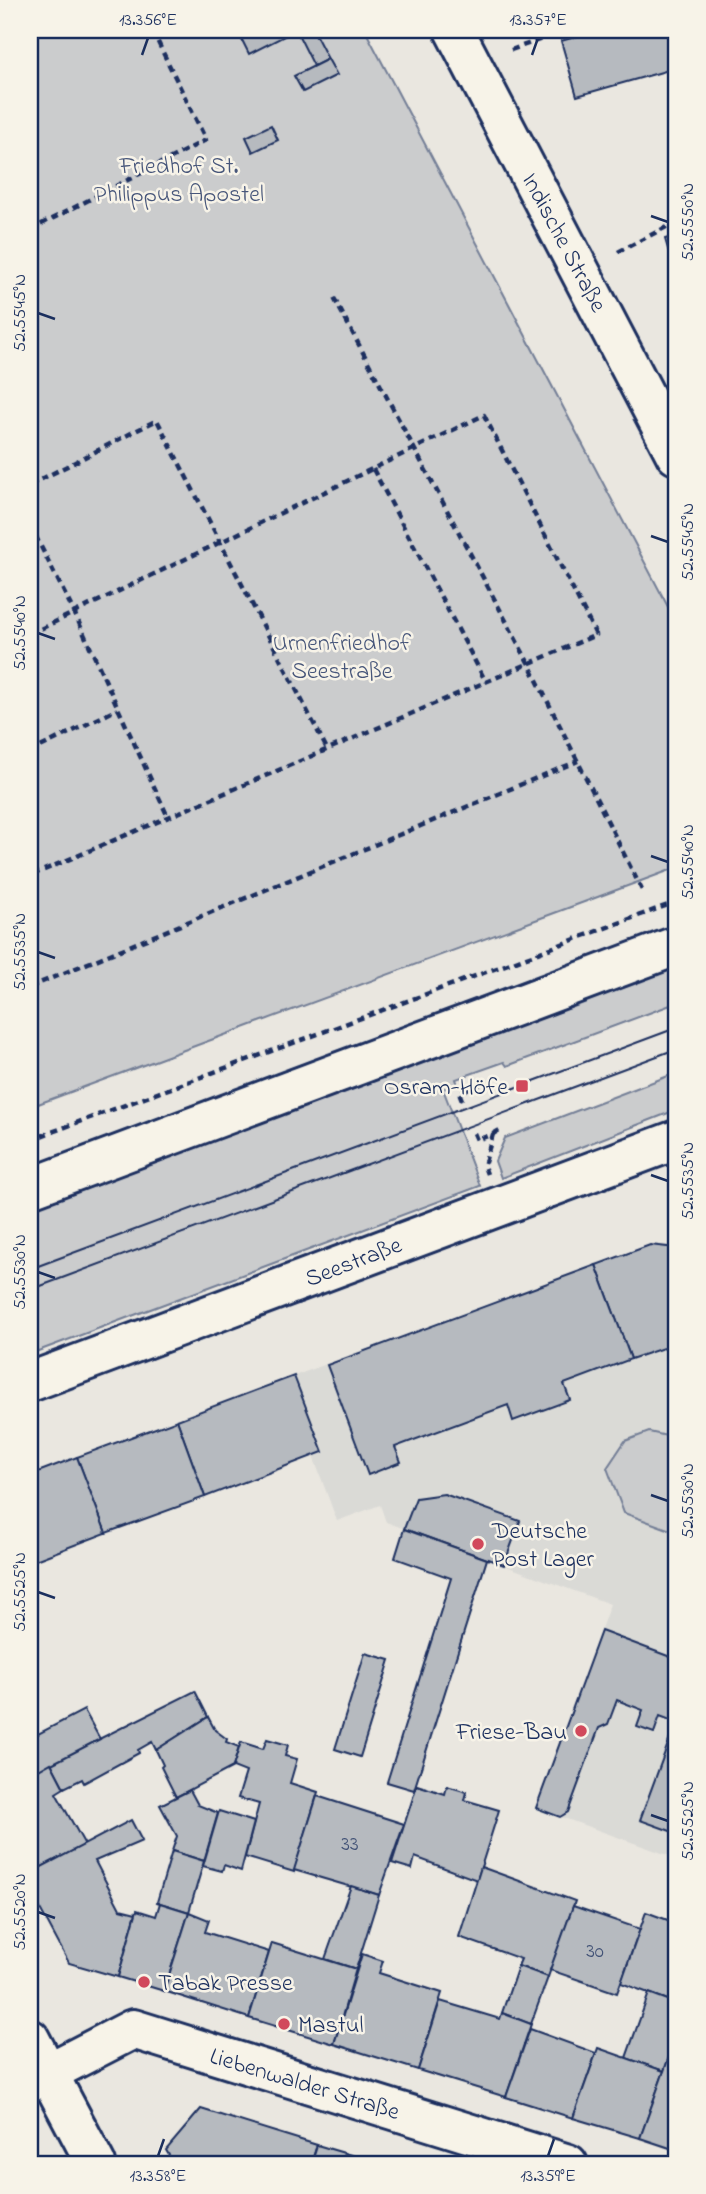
<svg xmlns="http://www.w3.org/2000/svg" width="706" height="2194" viewBox="0 0 706 2194" font-family="'Indie Flower',sans-serif">
<rect width="100%" height="100%" fill="#eae7e0"/>
<filter id="ink" filterUnits="userSpaceOnUse"><feTurbulence type="fractalNoise" baseFrequency=".0143" numOctaves="2"/><feDisplacementMap in="SourceGraphic" scale="14" xChannelSelector="R" yChannelSelector="G"/><feConvolveMatrix kernelMatrix="1 2 1 2 8 2 1 2 1" color-interpolation-filters="sRGB"/></filter>
<g filter="url(#ink)">
<path fill="#dadad6" d="M650,1245L676,1248V1858L536,1808L610,1604L386,1522L380,1505L337,1521L313,1456L322,1452L294,1376Z"/>
<g fill="#cbcccd" stroke="#737e96" stroke-width="2">
<path d="M40,30H365L676,622V868L30,1107V35Z"/>
<path d="M676,965V1003L507,1066L504,1062L456,1079L458,1085L443,1089L480,1186L30,1354V1205Z"/>
<path d="M676,1073V1110L501,1178L495,1161L505,1138Z"/>
<path d="M649,1432L676,1438V1532L624,1513L607,1468L625,1441Z"/>
</g>
<g fill="#b6babf" stroke="#1b2f5e" stroke-width="2">
<path d="M237,30H313L328,59L314,66L296,30L249,54Z"/>
<path d="M600,30H676V68L577,96L561,41Z"/>
<path d="M328,59L337,75L303,92L294,76Z"/>
<path d="M271,125L278,140L253,152L246,137Z"/>
<path d="M676,236V276L665,239Z"/>
<path d="M650,1245L676,1248V1353L663,1348L631,1359L596,1265Z"/>
<path d="M596,1265L631,1359L564,1384L570,1400L513,1421L508,1405L395,1447L401,1462L368,1475L327,1365Z"/>
<path d="M294,1376L323,1452L205,1497L177,1420Z"/>
<path d="M177,1420L205,1497L106,1533L77,1457Z"/>
<path d="M77,1457L106,1533L30,1562V1475Z"/>
<path d="M444,1494L520,1521L504,1565L404,1529L416,1498Z"/>
<path d="M404,1529L487,1559L414,1790L387,1782L451,1578L395,1558Z"/>
<path d="M601,1631L676,1659V1833L640,1820L676,1722L660,1716L654,1733L637,1727L643,1710L617,1700L608,1724L599,1728L568,1812L560,1817L536,1808Z"/>
<path d="M365,1653L390,1660L360,1757L335,1749Z"/>
<path d="M195,1691L208,1717L156,1750L152,1742L138,1750L139,1753L84,1783L82,1779L64,1788L51,1763Z"/>
<path d="M84,1710L100,1739L30,1775V1738Z"/>
<path d="M208,1717L215,1730L227,1739L226,1742L239,1747L233,1767L176,1797L161,1767L163,1765L156,1750Z"/>
<path d="M267,1739L288,1745L285,1756L297,1759L290,1783L318,1792L294,1872L245,1857L259,1804L238,1798L246,1772L233,1767L241,1742L263,1749Z"/>
<path d="M51,1763L64,1788L56,1793L85,1845L30,1873V1775Z"/>
<path d="M417,1785L445,1794L447,1786L467,1792L465,1800L499,1810L477,1880L415,1857L412,1869L392,1863Z"/>
<path d="M190,1790L198,1805L218,1813L204,1861L172,1851L177,1836L160,1805Z"/>
<path d="M317,1796L404,1824L379,1895L294,1870Z"/>
<path d="M219,1811L254,1822L241,1871L224,1865L222,1871L203,1866Z"/>
<path d="M131,1820L142,1841L95,1861L120,1909L136,1913L118,1977L69,1963L30,1890V1873Z"/>
<path d="M172,1851L204,1861L189,1912L157,1902Z"/>
<path d="M481,1867L575,1901L548,1977L518,1966L521,1959L459,1937Z"/>
<path d="M351,1886L379,1895L356,1969L325,1959Z"/>
<path d="M160,1903L189,1912L164,1991L118,1977L137,1910L156,1916Z"/>
<path d="M573,1906L640,1929L617,1993L550,1970Z"/>
<path d="M189,1912L209,1920L205,1932L269,1952L249,2018L164,1991Z"/>
<path d="M646,1912L676,1923V2003L621,1983Z"/>
<path d="M272,1943L356,1969L334,2044L249,2018Z"/>
<path d="M362,1954L383,1961L379,1973L442,1993L418,2070L334,2044Z"/>
<path d="M518,1966L548,1977L531,2024L502,2013Z"/>
<path d="M649,1993L676,2003V2037L664,2071L626,2058Z"/>
<path d="M440,2001L500,2019L502,2013L531,2024L506,2097L418,2070Z"/>
<path d="M530,2029L596,2053L573,2118L506,2097Z"/>
<path d="M598,2048L664,2071L640,2138L573,2118Z"/>
<path d="M668,2060L676,2063V2150L640,2138Z"/>
<path d="M201,2109L317,2145L311,2164H174L166,2150Z"/>
<path d="M317,2145L368,2160L380,2164H311Z"/>
</g>
<g fill="none" stroke-linecap="round" stroke-linejoin="round">
<defs>
<g id="minor">
<path d="M454,30L676,455"/>
<path d="M30,2039L96,2164"/>
<path d="M30,2082L133,2029L568,2164"/>
</g>
<g id="primary">
<path d="M30,1188L676,946"/>
<path d="M30,1382L676,1140"/>
</g>
</defs>
<use href="#minor" stroke="#1b2f5e" stroke-width="44"/>
<use href="#primary" stroke="#1b2f5e" stroke-width="44"/>
<g stroke="#1b2f5e" stroke-width="4.5" stroke-dasharray="7 5" stroke-linecap="butt">
<path d="M511,50L567,30"/>
<path d="M30,230L206,140L152,30"/>
<path d="M618,252L676,222"/>
<path d="M334,298L529,664L642,890"/>
<path d="M373,469L486,682"/>
<path d="M30,485L157,420L327,749"/>
<path d="M30,525L74,612L168,817"/>
<path d="M30,634L484,415L596,635L30,876"/>
<path d="M30,752L118,709"/>
<path d="M30,987L578,761"/>
<path d="M462,1100L459,1092L481,1084L488,1087"/>
<path d="M474,1133L477,1140L493,1134L484,1166L487,1174"/>
<path d="M493,1134L503,1128"/>
<path d="M30,1140L676,902"/>
</g>
<use href="#minor" stroke="#f7f3e8" stroke-width="38"/>
<use href="#primary" stroke="#f7f3e8" stroke-width="38"/>
<g stroke="#1b2f5e" stroke-width="2">
<path d="M30,1269L676,1028"/>
<path d="M30,1290L676,1049"/>
</g>
</g>
</g>
<path fill="none" stroke="#1b2f5e" stroke-width="2.5" d="M142,55L148,38M532,55L538,38M651,216L668,222M38,313L55,319M651,536L668,542M38,633L55,639M651,856L668,862M38,952L55,958M651,1175L668,1181M38,1272L55,1278M651,1495L668,1501M38,1592L55,1598M651,1815L668,1821M38,1912L55,1918M158,2156L164,2139M548,2156L554,2139"/>
<g fill="#d1495b" stroke="#f7f3e8" stroke-width="2.5">
<rect x="515" y="1079" width="14" height="14" rx="3.5"/>
<circle cx="478" cy="1544" r="7"/>
<circle cx="581" cy="1731" r="7"/>
<circle cx="144" cy="1982" r="7"/>
<circle cx="284" cy="2024" r="7"/>
</g>
<g text-anchor="middle" stroke-width="5" stroke-linejoin="round" paint-order="stroke">
<g font-size="21" fill="#425276">
<text x="350" y="1850">33</text>
<text x="595" y="1957">30</text>
</g>
<g font-size="24" fill="#47567a" stroke="#f7f3e8">
<text x="179" y="173">Friedhof St.<tspan x="179" dy="28">Philippus Apostel</tspan></text>
<text x="342" y="650">Urnenfriedhof<tspan x="342" dy="28">Seestraße</tspan></text>
</g>
<g font-size="24" fill="#1b2f5e" stroke="#f7f3e8">
<text transform="translate(565 242) rotate(62)" y="8">Indische Straße</text>
<text transform="translate(353 1261) rotate(-21)" y="8">Seestraße</text>
<text transform="translate(305 2083) rotate(17)" y="8">Liebenwalder Straße</text>
</g>
<g font-size="24" fill="#1b2f5e" stroke="#f7f3e8" text-anchor="start">
<text x="508" y="1094" text-anchor="end">Osram-Höfe</text>
<text x="492" y="1538">Deutsche<tspan x="492" dy="28">Post Lager</tspan></text>
<text x="567" y="1739" text-anchor="end">Friese-Bau</text>
<text x="158" y="1990">Tabak Presse</text>
<text x="298" y="2032">Mastul</text>
</g>
</g>
<rect width="706" height="2194" fill="none" stroke="#f7f3e8" stroke-width="77"/>
<rect x="38" y="38" width="630" height="2118" fill="none" stroke="#1b2f5e" stroke-width="2.5"/>
<g font-size="18" text-anchor="middle" fill="#1b2f5e">
<text x="148" y="25">13.356°E</text>
<text x="538" y="25">13.357°E</text>
<text transform="translate(687 222) rotate(-90)" y="6">52.5550°N</text>
<text transform="translate(19 313) rotate(-90)" y="6">52.5545°N</text>
<text transform="translate(687 542) rotate(-90)" y="6">52.5545°N</text>
<text transform="translate(19 633) rotate(-90)" y="6">52.5540°N</text>
<text transform="translate(687 862) rotate(-90)" y="6">52.5540°N</text>
<text transform="translate(19 952) rotate(-90)" y="6">52.5535°N</text>
<text transform="translate(687 1181) rotate(-90)" y="6">52.5535°N</text>
<text transform="translate(19 1272) rotate(-90)" y="6">52.5530°N</text>
<text transform="translate(687 1501) rotate(-90)" y="6">52.5530°N</text>
<text transform="translate(19 1592) rotate(-90)" y="6">52.5525°N</text>
<text transform="translate(687 1821) rotate(-90)" y="6">52.5525°N</text>
<text transform="translate(19 1912) rotate(-90)" y="6">52.5520°N</text>
<text x="158" y="2181">13.358°E</text>
<text x="548" y="2181">13.359°E</text>
</g>
</svg>
